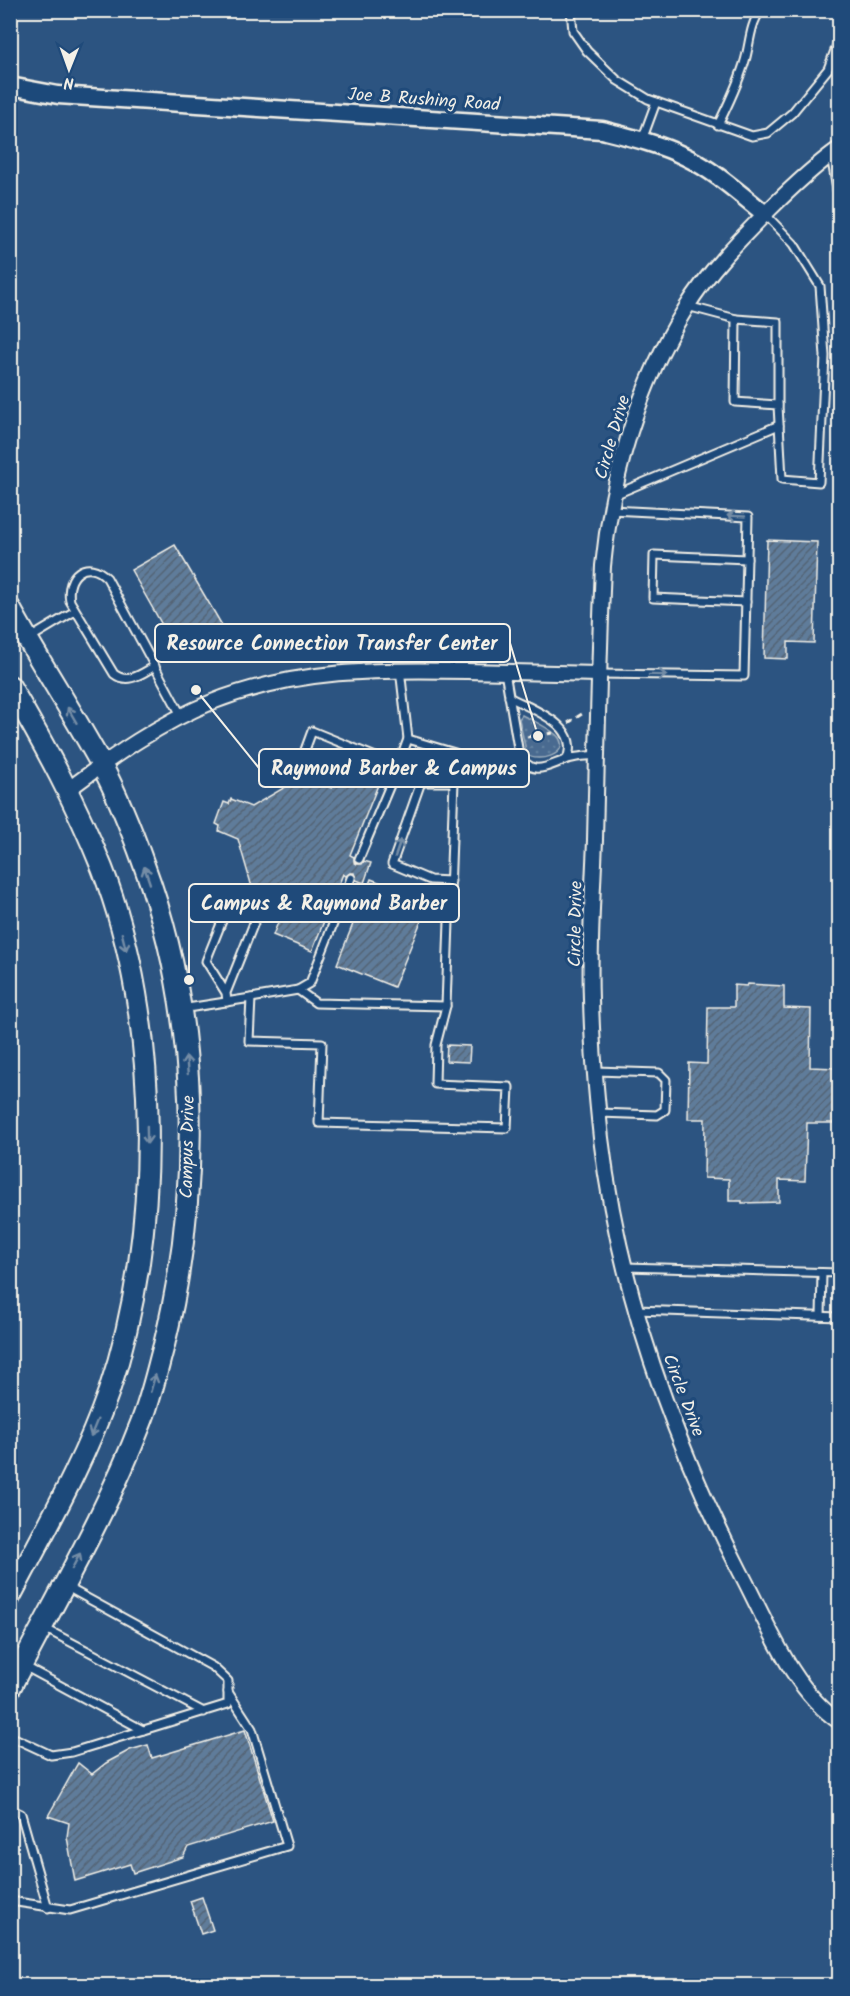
<svg xmlns="http://www.w3.org/2000/svg" width="850" height="1996" viewBox="0 0 850 1996" font-family="Kalam,sans-serif">
<defs>
<pattern id="grass-dots" width="8" height="8" patternUnits="userSpaceOnUse" patternTransform="scale(1.5)"><rect width="8" height="8" fill="#496b90"/><path d="M2 2h.1M6 6h.1" fill="none" stroke="#6481a0" stroke-width="1.8" stroke-linecap="round"/></pattern>
<pattern id="building-hatch" width="6" height="6" patternUnits="userSpaceOnUse" patternTransform="scale(1.5)"><rect width="6" height="6" fill="#5e7b9a"/><path d="M-1 1l2-2M0 6l6-6M5 7l2-2" fill="none" stroke="#556474"/></pattern>
</defs>
<rect width="100%" height="100%" fill="#2c5481"/>
<filter id="ink" filterUnits="userSpaceOnUse"><feTurbulence type="fractalNoise" baseFrequency=".0167" numOctaves="2"/><feDisplacementMap in="SourceGraphic" scale="12" xChannelSelector="R" yChannelSelector="G"/><feConvolveMatrix kernelMatrix="1 2 1 2 8 2 1 2 1" color-interpolation-filters="sRGB"/></filter>
<g filter="url(#ink)">
<path fill="url(#grass-dots)" stroke="#9eaebc" stroke-width="1.5" d="M522,715C530,719 554,730 559,738C570,755 538,763 527,755L519,719Z"/>
<g fill="url(#building-hatch)" stroke="#f4f1e8" stroke-width="1.5">
<path d="M767,540L817,542L814,643L788,642V659L764,658Z"/>
<path d="M175,545L223,627L178,653L131,570Z"/>
<path d="M342,765L380,780L350,855L354,857V862L357,864H362L364,861L371,863L364,883L356,880L354,873H350L346,876L343,874L312,951L273,935L283,910L256,901L238,839L219,831L220,826L216,824L224,802L229,804L231,799L251,807L306,775L308,779L332,788Z"/>
<path d="M371,879L429,902L394,987L337,964Z"/>
<path d="M748,984L784,986V1008L811,1009L810,1067L836,1068V1070H840V1123H807L805,1181L779,1180V1202L742,1203V1201H729V1179L704,1178L705,1119H688L689,1063L707,1064L708,1007H734V985L747,986Z"/>
<path d="M447,1045L470,1046L469,1062L446,1061Z"/>
<path d="M245,1730L273,1821L188,1847L183,1857L133,1873L130,1864L75,1881L67,1837L69,1823L48,1816L78,1763L92,1774L106,1763L130,1750L148,1745L152,1758Z"/>
<path d="M202,1897L213,1930L201,1934L190,1901Z"/>
</g>
<g fill="none" stroke-linecap="round" stroke-linejoin="round">
<defs>
<g id="service">
<path d="M571,10L573,31L587,51L617,80L648,99L752,136L768,133L792,113L828,69L840,37"/>
<path d="M718,125C728,105 737,86 744,64C750,47 749,25 761,10"/>
<path d="M642,140L656,102"/>
<path d="M831,155L840,207"/>
<path d="M687,306L736,319L735,402L778,405L782,479L819,482L825,356L820,286L794,244L765,214"/>
<path d="M736,319L778,322V405"/>
<path d="M614,495L779,425"/>
<path d="M746,602L653,598L654,555L747,559"/>
<path d="M30,638L75,611"/>
<path d="M155,666C142,673 128,685 114,674L70,601C65,575 87,557 107,578L182,717"/>
<path d="M505,672L519,754C533,779 548,765 568,759C577,756 588,756 597,755"/>
<path d="M599,674L744,676L748,517L611,510"/>
<path d="M509,697C533,710 581,725 567,759"/>
<path d="M298,769L312,731L398,766L408,739L400,669"/>
<path d="M359,859L398,766"/>
<path d="M451,881L430,880L392,864L421,782H454"/>
<path d="M298,990L310,983L351,878"/>
<path d="M226,993L206,961L230,901L251,911L254,923L226,993L227,1002"/>
<path d="M251,998L298,990L316,1003L446,1006"/>
<path d="M181,1009L251,998L249,1041L322,1043L319,1123L507,1128L509,1087L435,1084L436,1045L446,1006L455,753L408,739"/>
<path d="M595,1071L659,1073L666,1080L665,1110L657,1115L599,1113"/>
<path d="M625,1267L840,1273"/>
<path d="M636,1310L840,1317"/>
<path d="M821,1316L822,1273"/>
<path d="M44,1628L204,1712"/>
<path d="M24,1666L143,1730"/>
<path d="M10,1736L51,1755L72,1752L228,1704V1681L213,1667L65,1586"/>
<path d="M10,1809L21,1814L48,1908"/>
<path d="M10,1901L70,1910L287,1846L252,1729L228,1692"/>
</g>
<g id="minor">
<path d="M840,148C814,166 790,189 768,211C738,241 708,272 686,308C638,385 612,476 603,566C599,657 597,749 595,840C593,893 589,946 591,999C592,1045 596,1092 601,1138C619,1289 671,1436 740,1571C766,1620 793,1692 840,1722"/>
<path d="M69,789C113,756 160,723 212,702C296,669 379,669 467,671C511,672 555,673 599,674"/>
</g>
<path id="tertiary" d="M10,86L58,95L602,130C630,137 660,144 686,157C715,171 740,194 765,214"/>
<g id="secondary">
<path d="M10,608C39,661 72,711 101,764C118,796 132,831 144,865C200,1015 202,1190 164,1345C157,1370 151,1398 141,1423C106,1514 55,1600 10,1688"/>
<path d="M10,686C45,746 76,803 102,868C162,1022 162,1235 109,1391C84,1463 45,1530 10,1597"/>
</g>
</defs>
<use href="#service" stroke="#f4f1e8" stroke-width="11"/>
<use href="#minor" stroke="#f4f1e8" stroke-width="18"/>
<use href="#tertiary" stroke="#f4f1e8" stroke-width="21"/>
<use href="#secondary" stroke="#f4f1e8" stroke-width="24"/>
<g stroke="#f4f1e8" stroke-width="3" stroke-dasharray="6 4.5" stroke-linecap="butt">
<path d="M568,723L585,712"/>
<path d="M527,737L553,733"/>
</g>
<use href="#service" stroke="#1f4a7a" stroke-width="7"/>
<use href="#minor" stroke="#1f4a7a" stroke-width="14"/>
<use href="#tertiary" stroke="#1f4a7a" stroke-width="16"/>
<use href="#secondary" stroke="#1f4a7a" stroke-width="20"/>
</g>
<defs><path id="oneway-shaft" d="M-6 0H5M1.5-3L5.5 0L1.5 3" fill="none" stroke-width="1.6" stroke-linecap="round" stroke-linejoin="round" transform="scale(1.5)"/></defs>
<g stroke="#748da6">
<use href="#oneway-shaft" transform="translate(736 516) rotate(-177)"/>
<use href="#oneway-shaft" transform="translate(658 675) rotate(1)"/>
<use href="#oneway-shaft" transform="translate(72 715) rotate(-120)"/>
<use href="#oneway-shaft" transform="translate(398 848) rotate(-71)"/>
<use href="#oneway-shaft" transform="translate(147 875) rotate(-109)"/>
<use href="#oneway-shaft" transform="translate(124 942) rotate(76)"/>
<use href="#oneway-shaft" transform="translate(187 1065) rotate(-95)"/>
<use href="#oneway-shaft" transform="translate(147 1135) rotate(89)"/>
<use href="#oneway-shaft" transform="translate(153 1383) rotate(-74)"/>
<use href="#oneway-shaft" transform="translate(94 1428) rotate(112)"/>
<use href="#oneway-shaft" transform="translate(76 1561) rotate(-62)"/>
</g>
</g>
<g text-anchor="middle" stroke-width="6" stroke-linejoin="round" paint-order="stroke">
<g font-size="18" fill="#f4f1e8" stroke="#1f4a7a">
<text transform="translate(424 99) rotate(4)" y="6">Joe B Rushing Road</text>
<text transform="translate(612 437) rotate(-74)" y="6">Circle Drive</text>
<text transform="translate(575 924) rotate(-89)" y="6">Circle Drive</text>
<text transform="translate(187 1147) rotate(-89)" y="6">Campus Drive</text>
<text transform="translate(684 1395) rotate(69)" y="6">Circle Drive</text>
</g>
</g>
<path fill="none" stroke="#f4f1e8" stroke-width="2" d="M538 736L510 643M196 690L259 768M189 980L189 903"/>
<g fill="#f4f1e8" stroke="#1f4a7a" stroke-width="2">
<circle cx="538" cy="736" r="6"/>
<circle cx="196" cy="690" r="6"/>
<circle cx="189" cy="980" r="6"/>
</g>
<g fill="#1f4a7a" stroke="#f4f1e8" stroke-width="2">
<rect x="155" y="624" width="355" height="38" rx="6"/>
<rect x="259" y="749" width="270" height="38" rx="6"/>
<rect x="189" y="884" width="270" height="38" rx="6"/>
</g>
<g font-size="20" text-anchor="middle" font-weight="bold" fill="#f4f1e8">
<text x="332" y="650">Resource Connection Transfer Center</text>
<text x="394" y="775">Raymond Barber &amp; Campus</text>
<text x="324" y="910">Campus &amp; Raymond Barber</text>
</g>
<rect width="850" height="1996" fill="none" stroke="#1f4a7a" stroke-width="36"/>
<rect x="18" y="18" width="814" height="1960" fill="none" stroke="#f4f1e8" stroke-width="2" filter="url(#ink)"/>
<g transform="translate(69 69) rotate(181)" stroke="#1f4a7a" stroke-width="4.5" paint-order="stroke">
<path d="M0-4.5L10 22L0 15L-10 22Z" fill="#f4f1e8"/>
<text y="-9" font-size="16" font-weight="bold" text-anchor="middle" fill="#f4f1e8">N</text>
</g>
</svg>
